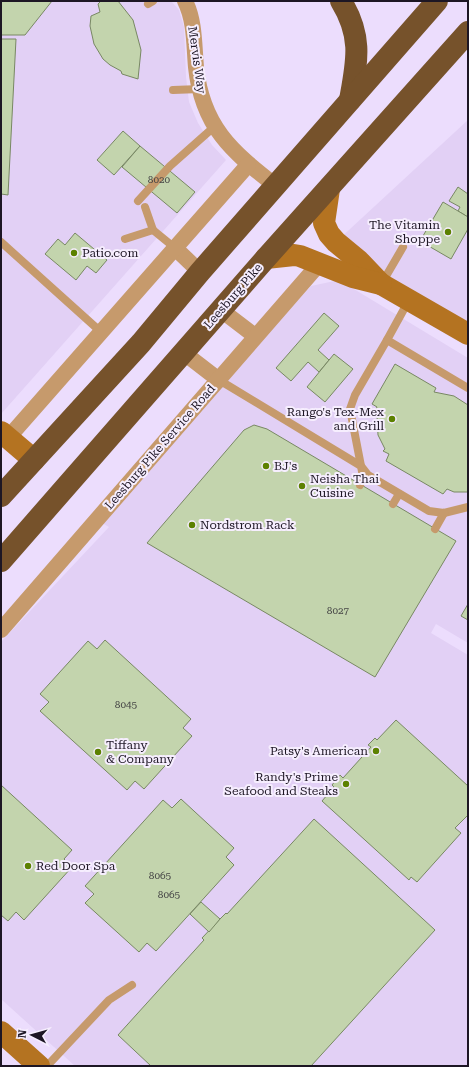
<svg xmlns="http://www.w3.org/2000/svg" width="469" height="1067" viewBox="0 0 469 1067" font-family="'Roboto Serif',serif">
<rect width="100%" height="100%" fill="#ecddfd"/>
<g fill="#e2d0f5">
<path d="M1,1H171L179,10L184,27L186,77L189,102L198,123L212,145L226,160L1,414Z"/>
<path d="M468,120V334L336,242Z"/>
<path d="M339,280L468,358V643L436,624L431,633L468,655V1066H75L1,999V642L109,527L97,520L311,286Z"/>
</g>
<g fill="#c3d4ad" stroke="#788863">
<path d="M1,1H52L25,35H1Z"/>
<path d="M101,1H118L133,20L141,50L138,79L122,74L121,71L110,65L103,59L94,44L90,26L91,16L100,12L98,4Z"/>
<path d="M1,39H16L8,195L1,194Z"/>
<path d="M123,131L140,146L114,175L97,160Z"/>
<path d="M140,146L195,192L177,213L122,167Z"/>
<path d="M458,187L468,194V217L458,211L460,207L449,201Z"/>
<path d="M443,202L468,217V229L451,259L420,241Z"/>
<path d="M75,233L107,260L96,273L87,266L76,280L45,254L58,239L65,245Z"/>
<path d="M324,313L339,326L318,350L329,360L319,372L308,362L291,381L276,368Z"/>
<path d="M334,354L353,369L325,402L307,387Z"/>
<path d="M395,364L436,388L434,392L454,396L468,405V492H454L447,489L443,494L386,461L389,454L383,451L385,449L378,435L377,416L374,414L377,407L372,404Z"/>
<path d="M254,425L267,429L456,541L375,677L147,543L244,430Z"/>
<path d="M468,604V620L461,616Z"/>
<path d="M105,640L191,719L183,728L192,736L144,789L135,781L127,790L40,711L49,702L40,694L88,641L97,649Z"/>
<path d="M396,720L468,786V815L455,828L461,833L417,882L411,877L409,880L322,801L334,787L332,785L340,775L343,778L371,747L368,745L375,738L377,740Z"/>
<path d="M1,785L72,850L64,859L72,867L24,920L16,912L8,921L1,915Z"/>
<path d="M181,799L234,848L226,857L234,865L156,951L147,943L139,952L85,903L94,894L85,886L163,800L172,808Z"/>
<path d="M314,819L435,930L311,1066H151L118,1035L204,940L202,938L220,919L226,913L227,914Z"/>
<path d="M201,902L220,919L209,932L190,914Z"/>
</g>
<g fill="none" stroke-linecap="round" stroke-linejoin="round">
<g stroke="#c69a6c" stroke-width="8">
<path d="M148,4L153,1"/>
<path d="M173,90L200,89"/>
<path d="M138,201L170,166L214,127"/>
<path d="M153,230L175,248"/>
<path d="M125,239L153,230L145,207"/>
<path d="M1,242L101,332"/>
<path d="M382,283L403,247"/>
<path d="M409,300L387,340L468,388"/>
<path d="M387,340L355,395L350,409L361,466L368,475L429,511L444,513L468,507"/>
<path d="M219,380L361,466L363,477L360,485"/>
<path d="M393,504L399,494"/>
<path d="M435,529L444,513"/>
<path d="M47,1066L109,1000L132,985"/>
</g>
<g stroke="#c69a6c" stroke-width="16">
<path d="M185,1C195,21 194,45 196,67C202,126 231,151 276,186"/>
<path d="M175,248L200,272"/>
<path d="M221,310L255,336"/>
<path d="M184,353L219,380"/>
<path d="M8,438L248,165"/>
<path d="M1,630L319,264"/>
</g>
<g stroke="#b47321" stroke-width="22">
<path d="M329,189L324,223L329,234L336,242L359,261L381,284L468,334"/>
<path d="M266,258L294,255L300,256L353,277L381,284"/>
<path d="M1,432L34,460"/>
<path d="M1,1032L39,1066"/>
</g>
<g stroke="#76522b" stroke-width="22">
<path d="M341,1C363,37 357,61 350,100"/>
<path d="M1,496L141,343L200,272L437,1"/>
<path d="M1,561L266,258L468,32"/>
</g>
</g>
<g fill="#5c8100" stroke="#f6eefe" stroke-width="1.5">
<circle cx="448" cy="232" r="4"/>
<circle cx="74" cy="253" r="4"/>
<circle cx="392" cy="419" r="4"/>
<circle cx="266" cy="466" r="4"/>
<circle cx="302" cy="486" r="4"/>
<circle cx="192" cy="525" r="4"/>
<circle cx="376" cy="751" r="4"/>
<circle cx="98" cy="752" r="4"/>
<circle cx="346" cy="784" r="4"/>
<circle cx="28" cy="866" r="4"/>
</g>
<g text-anchor="middle" stroke-width="4" stroke-linejoin="round" paint-order="stroke">
<g font-size="10" fill="#464646">
<text x="159" y="183">8020</text>
<text x="338" y="614">8027</text>
<text x="126" y="708">8045</text>
<text x="160" y="879">8065</text>
<text x="169" y="898">8065</text>
</g>
<g font-size="12" fill="#1d1624" stroke="#f6eefe">
<text transform="translate(197 60) rotate(82)" y="4">Mervis Way</text>
<text transform="translate(233 296) rotate(-49)" y="4">Leesburg Pike</text>
<text transform="translate(160 447) rotate(-49)" y="4">Leesburg Pike Service Road</text>
</g>
<g font-size="12" fill="#1d1624" stroke="#f6eefe" text-anchor="start">
<text x="440" y="229" text-anchor="end">The Vitamin<tspan x="440" dy="14">Shoppe</tspan></text>
<text x="82" y="257">Patio.com</text>
<text x="384" y="416" text-anchor="end">Rango's Tex-Mex<tspan x="384" dy="14">and Grill</tspan></text>
<text x="274" y="470">BJ's</text>
<text x="310" y="483">Neisha Thai<tspan x="310" dy="14">Cuisine</tspan></text>
<text x="200" y="529">Nordstrom Rack</text>
<text x="106" y="749">Tiffany<tspan x="106" dy="14">&amp; Company</tspan></text>
<text x="368" y="755" text-anchor="end">Patsy's American</text>
<text x="338" y="781" text-anchor="end">Randy's Prime<tspan x="338" dy="14">Seafood and Steaks</tspan></text>
<text x="36" y="870">Red Door Spa</text>
</g>
</g>
<rect width="469" height="1067" fill="none" stroke="#1d1624" stroke-width="4"/>
<g transform="translate(32 1035) rotate(276)" stroke="#f6eefe" stroke-width="3" paint-order="stroke">
<path d="M0-3L7 15L0 10L-7 15Z" fill="#1d1624"/>
<text y="-6" font-size="11" font-weight="bold" text-anchor="middle" fill="#1d1624">N</text>
</g>
</svg>
